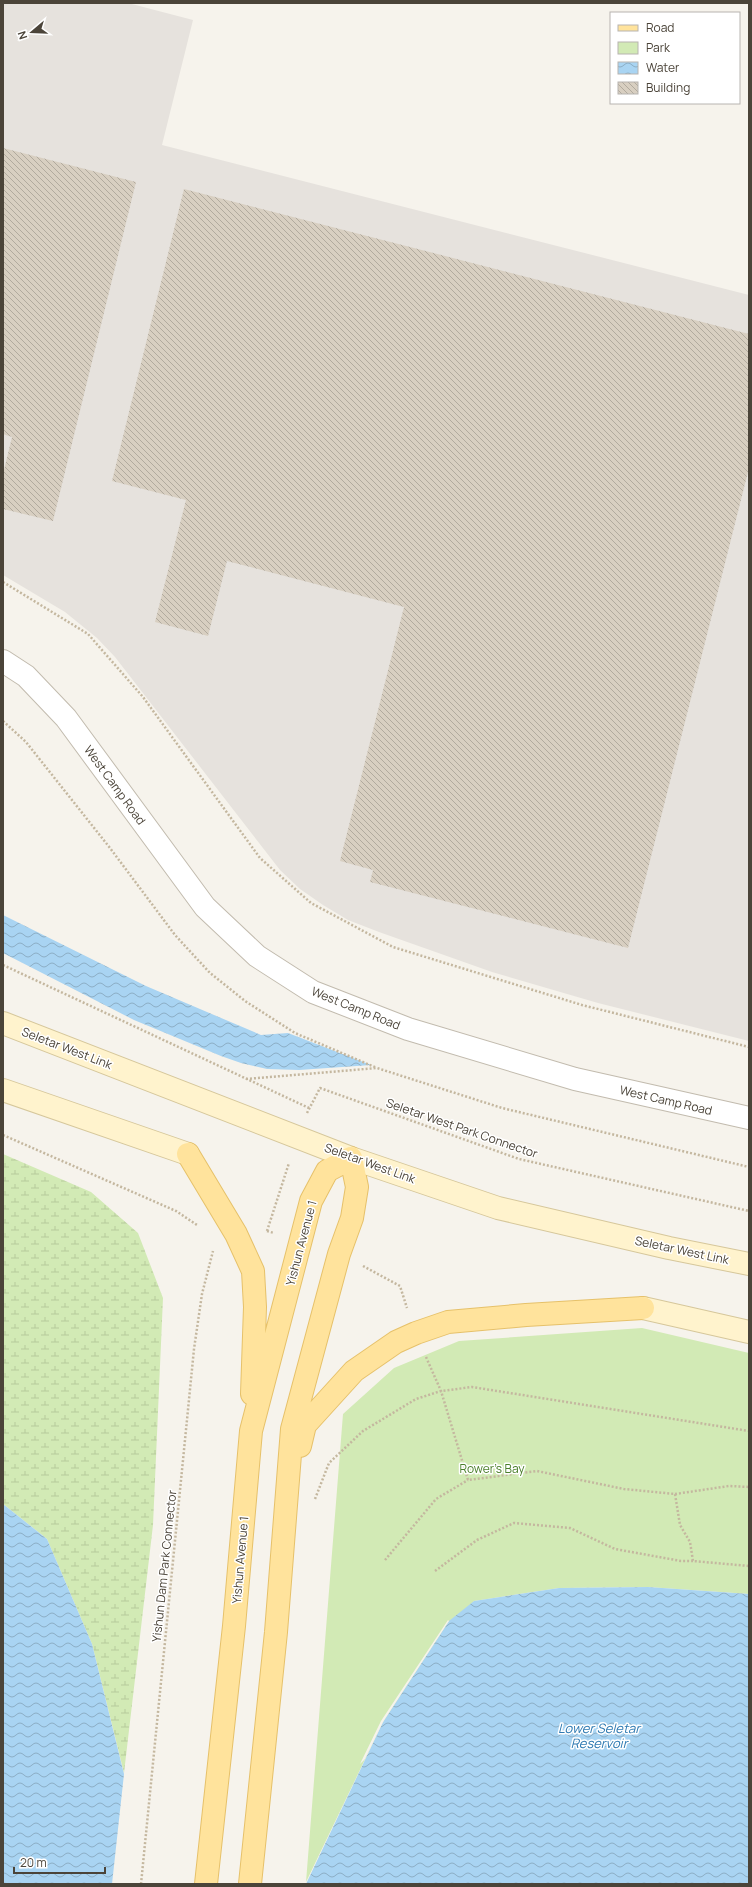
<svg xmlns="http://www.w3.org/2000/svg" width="752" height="1887" font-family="Manrope,sans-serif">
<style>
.industrial{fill:#e6e2dd}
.wetland{fill:url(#wetland-marsh)}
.park{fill:#d2eab5}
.water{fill:url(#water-waves)}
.pier{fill:#f6f3ec}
.building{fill:url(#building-back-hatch)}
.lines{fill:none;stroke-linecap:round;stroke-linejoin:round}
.minor-casing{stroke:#c2bbae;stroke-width:24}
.secondary-casing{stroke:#d6c79b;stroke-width:24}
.primary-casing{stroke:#e6c16a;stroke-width:24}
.path{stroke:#c4b79f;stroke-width:2.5;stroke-dasharray:2 2;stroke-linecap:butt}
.minor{stroke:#fff;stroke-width:22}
.secondary{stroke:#fff3cd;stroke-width:22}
.primary{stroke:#ffe39c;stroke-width:22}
.labels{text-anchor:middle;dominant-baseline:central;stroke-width:3;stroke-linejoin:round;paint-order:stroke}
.street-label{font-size:12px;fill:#4b4439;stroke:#fff}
.park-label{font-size:12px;fill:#4a7f2a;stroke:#fff}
.water-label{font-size:13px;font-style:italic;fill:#2e7ab2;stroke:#fff}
</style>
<defs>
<pattern id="wetland-marsh" width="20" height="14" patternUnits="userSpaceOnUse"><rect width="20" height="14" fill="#d2eab5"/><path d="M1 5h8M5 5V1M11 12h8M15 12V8" fill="none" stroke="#b6ca9c"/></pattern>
<pattern id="water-waves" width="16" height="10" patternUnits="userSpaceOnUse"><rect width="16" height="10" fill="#a9d4f2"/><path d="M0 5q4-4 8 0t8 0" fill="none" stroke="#8caec5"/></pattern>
<pattern id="building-back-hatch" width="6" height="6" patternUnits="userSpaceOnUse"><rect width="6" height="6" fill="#d8cfc1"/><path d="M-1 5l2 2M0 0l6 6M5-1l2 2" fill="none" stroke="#b1aa9e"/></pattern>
</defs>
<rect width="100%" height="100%" fill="#f6f3ec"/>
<path class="industrial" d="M 3,3 L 128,3 L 193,20 L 162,145 L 749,295 L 749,1041 L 598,1003 L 492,972 L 379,932 L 348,920 L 323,905 L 300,889 L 280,870 L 115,657 L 97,638 L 65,612 L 3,575 Z"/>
<path class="wetland" d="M 3,1154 L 91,1192 L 138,1233 L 163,1298 L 153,1525 L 124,1773 L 92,1644 L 47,1539 L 3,1504 Z"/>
<path class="park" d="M 642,1328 L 749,1353 L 749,1594 L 648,1587 L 559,1588 L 474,1601 L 383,1722 L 306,1882 L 343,1414 L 394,1368 L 459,1341 Z"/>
<path class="water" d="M 3,915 L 146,986 L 261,1035 L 288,1033 L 371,1065 L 299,1070 L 267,1069 L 241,1063 L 221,1056 L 134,1020 L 3,953 Z
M 3,1504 L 47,1539 L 92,1644 L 124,1774 L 112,1884 L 3,1884 Z
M 648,1587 L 749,1594 L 749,1884 L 306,1884 L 383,1722 L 449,1621 L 474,1601 L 559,1588 Z"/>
<path class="pier" d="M 448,1620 L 449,1621 L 383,1722 L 365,1759 L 360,1764 L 381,1721 Z"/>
<path class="building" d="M 3,148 L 136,182 L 53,521 L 3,509 L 3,474 L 12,437 L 3,434 Z
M 184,189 L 749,334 L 749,468 L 628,948 L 370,882 L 373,870 L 340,861 L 404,607 L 227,561 L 208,636 L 155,622 L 186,500 L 112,481 Z"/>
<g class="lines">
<defs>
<path id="minor" d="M 3,661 L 26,676 L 66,718 L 205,907 L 257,956 L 313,992 L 408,1029 L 575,1079 L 749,1118"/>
<path id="secondary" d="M 3,1023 L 351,1158 L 498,1208 L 669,1248 L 749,1264
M 3,1090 L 188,1154
M 643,1308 L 749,1332"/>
<path id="primary" d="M 188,1154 L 236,1234 L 253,1271 L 255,1307 L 252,1394
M 300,1446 L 305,1425 L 354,1371 L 396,1342 L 416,1333 L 448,1322 L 526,1315 L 643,1308
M 206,1884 L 234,1626 L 251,1431 L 311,1201 L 327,1171 L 351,1158 L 357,1187 L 352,1218 L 339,1254 L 292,1429 L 276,1632 L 250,1884"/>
</defs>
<use href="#minor" class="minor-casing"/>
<use href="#secondary" class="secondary-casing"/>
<use href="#primary" class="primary-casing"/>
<path class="path" d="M 3,582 L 88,634 L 143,697 L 260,858 L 311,903 L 393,947 L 582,1005 L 749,1047
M 3,721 L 26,742 L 110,848 L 175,935 L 210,973 L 245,1001 L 295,1033 L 377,1068
M 3,965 L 309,1108
M 246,1079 L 377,1068 L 502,1108 L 749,1167
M 307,1113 L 320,1088 L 519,1159 L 749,1211
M 3,1135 L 176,1211 L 197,1225
M 267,1231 L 274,1233
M 267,1231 L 289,1163
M 363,1266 L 400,1286 L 407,1308
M 426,1357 L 441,1391 L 468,1480 L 537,1471 L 624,1489 L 675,1494 L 680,1525 L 690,1542 L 693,1561 L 749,1566
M 675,1494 L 729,1486 L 749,1487
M 315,1499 L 329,1463 L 363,1431 L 416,1399 L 441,1391 L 472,1387 L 749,1431
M 385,1560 L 436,1499 L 468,1480
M 435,1571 L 477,1540 L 514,1523 L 570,1528 L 615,1549 L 681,1561 L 693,1561
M 141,1884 L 194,1349 L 202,1294 L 213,1251"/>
<use href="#minor" class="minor"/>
<use href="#secondary" class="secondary"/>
<use href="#primary" class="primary"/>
</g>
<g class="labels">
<g class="street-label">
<text transform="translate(115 785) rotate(54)">West Camp Road</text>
<text transform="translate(356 1008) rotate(22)">West Camp Road</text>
<text transform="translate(67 1048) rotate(21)">Seletar West Link</text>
<text transform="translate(666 1100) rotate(13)">West Camp Road</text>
<text transform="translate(462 1128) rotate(19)">Seletar West Park Connector</text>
<text transform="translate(370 1163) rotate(20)">Seletar West Link</text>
<text transform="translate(301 1243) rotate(-75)">Yishun Avenue 1</text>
<text transform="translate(682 1250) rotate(12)">Seletar West Link</text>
<text transform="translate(240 1560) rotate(-85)">Yishun Avenue 1</text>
<text transform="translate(164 1566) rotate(-84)">Yishun Dam Park Connector</text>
</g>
<g class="park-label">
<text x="492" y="1468">Rower's Bay</text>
</g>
<g class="water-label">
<text x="599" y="1728">Lower Seletar<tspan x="599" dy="15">Reservoir</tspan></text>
</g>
</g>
<rect width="752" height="1887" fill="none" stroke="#4b4439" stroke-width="8"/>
<rect x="610" y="12" width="130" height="92" fill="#ffffff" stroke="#b7b4b0"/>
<rect x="618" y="25" width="20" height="6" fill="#ffe39c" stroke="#b7b4b0"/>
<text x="646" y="32" font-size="12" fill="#4b4439">Road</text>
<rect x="618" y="42" width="20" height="12" fill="#d2eab5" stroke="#b7b4b0"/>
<text x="646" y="52" font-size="12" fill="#4b4439">Park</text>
<rect x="618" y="62" width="20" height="12" fill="url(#water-waves)" stroke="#b7b4b0"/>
<text x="646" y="72" font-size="12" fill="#4b4439">Water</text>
<rect x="618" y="82" width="20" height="12" fill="url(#building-back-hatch)" stroke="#b7b4b0"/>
<text x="646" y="92" font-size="12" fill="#4b4439">Building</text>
<g transform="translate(32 32) rotate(251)" stroke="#ffffff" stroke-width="3" paint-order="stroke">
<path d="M0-3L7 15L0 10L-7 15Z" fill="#4b4439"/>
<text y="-6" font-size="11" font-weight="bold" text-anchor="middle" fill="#4b4439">N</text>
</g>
<path d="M14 1867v6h91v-6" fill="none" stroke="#4b4439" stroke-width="2"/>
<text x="20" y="1867" font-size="12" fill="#4b4439" stroke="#ffffff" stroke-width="3" paint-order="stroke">20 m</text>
</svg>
